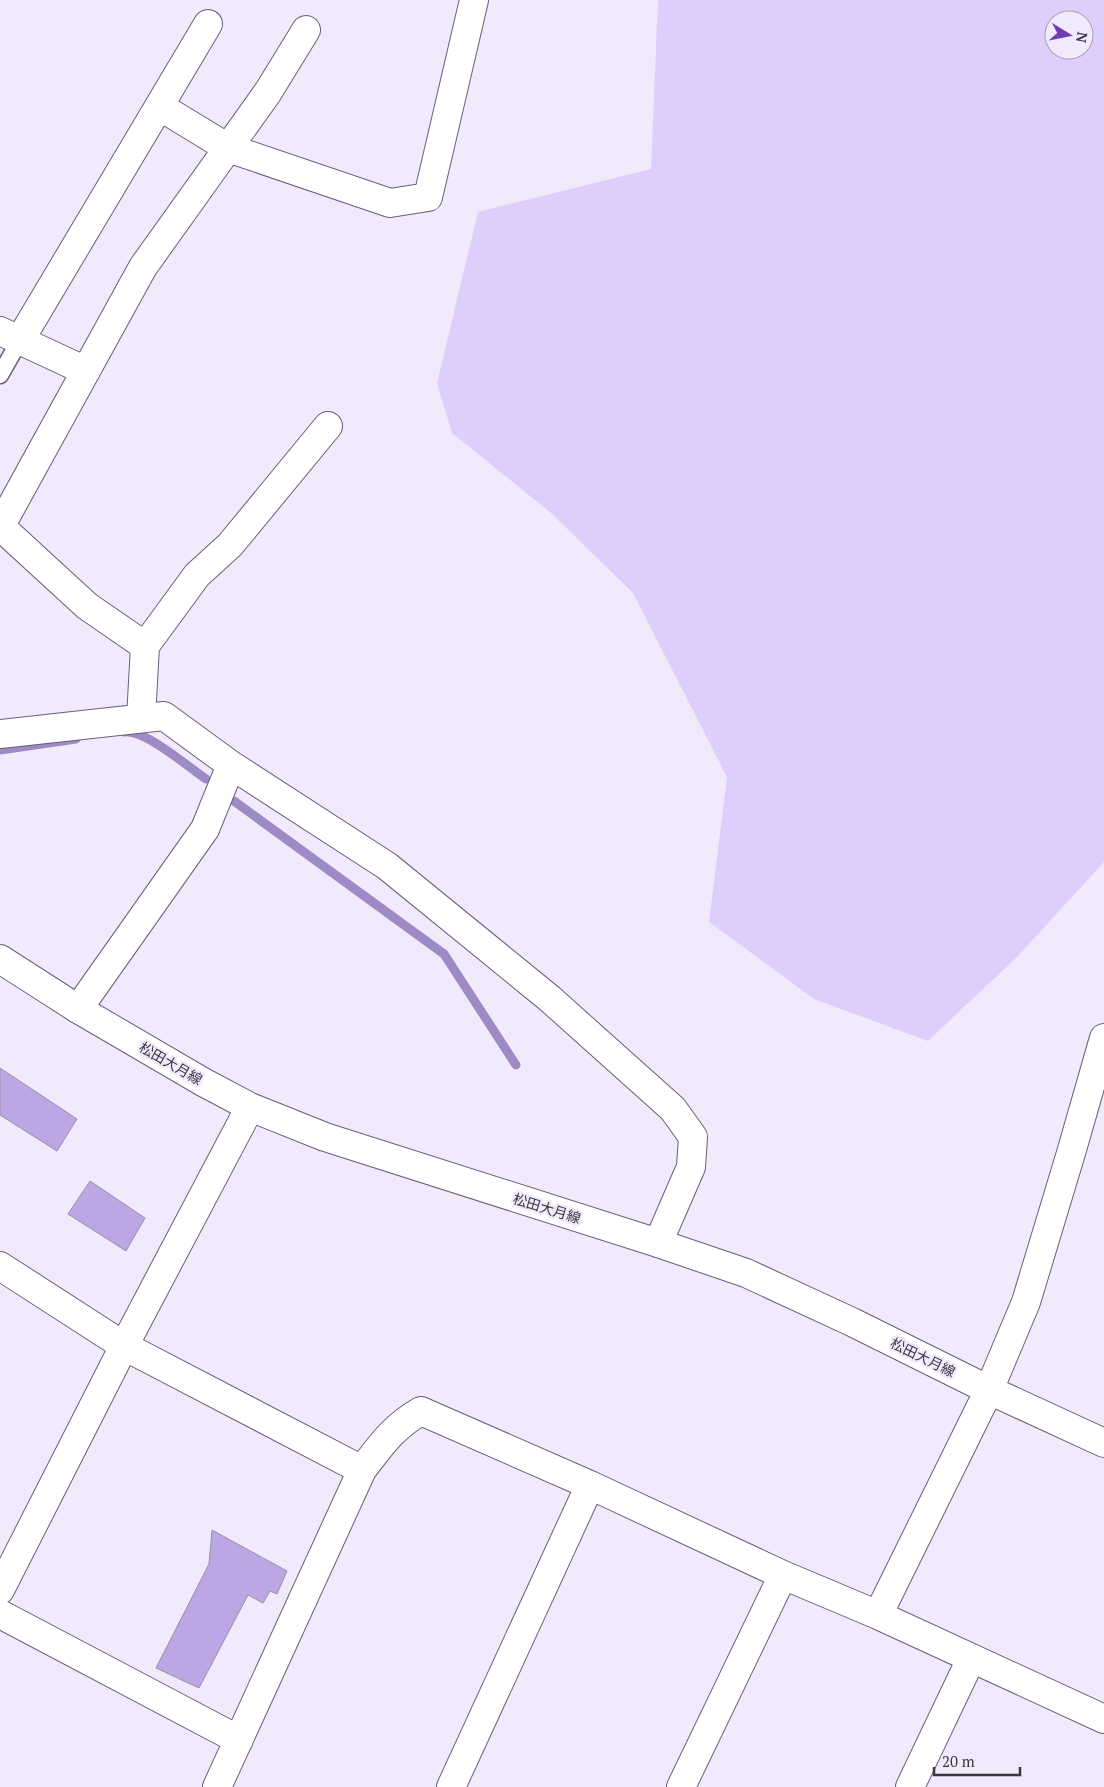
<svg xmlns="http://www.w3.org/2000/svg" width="1104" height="1787" font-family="'PT Serif','Noto Sans JP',serif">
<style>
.green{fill:#decefc;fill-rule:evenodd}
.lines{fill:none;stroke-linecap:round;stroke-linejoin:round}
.stream{stroke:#a08ac5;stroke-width:9}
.building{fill:#bca6e3;stroke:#9990ab}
.lane-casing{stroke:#685f79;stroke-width:19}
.street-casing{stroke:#685f79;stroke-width:30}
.secondary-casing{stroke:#685f79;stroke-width:30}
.lane{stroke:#fff;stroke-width:16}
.street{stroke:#fff;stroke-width:28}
.secondary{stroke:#fff;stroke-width:28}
.labels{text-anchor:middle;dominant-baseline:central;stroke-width:5;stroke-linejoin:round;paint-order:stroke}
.street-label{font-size:14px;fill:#393541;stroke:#f0eafc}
</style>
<rect width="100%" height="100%" fill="#f0eafc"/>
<path class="green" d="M 658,0 L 1104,0 L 1104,862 L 1018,956 L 928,1041 L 814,999 L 709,922 L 727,777 L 633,593 L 551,513 L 452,433 L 437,383 L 478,212 L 651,169 ZM 1054,20 L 1084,20 L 1084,50 L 1054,50 Z"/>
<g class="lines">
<path class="stream" d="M 124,732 C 145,729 188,767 206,779
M 0,750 L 76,739
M 234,801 L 444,954 L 516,1065"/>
</g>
<path class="building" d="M 0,1068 L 77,1119 L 57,1151 L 0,1115 Z
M 90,1181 L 145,1218 L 126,1251 L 68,1214 Z
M 212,1530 L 287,1571 L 277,1594 L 270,1591 L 263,1603 L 248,1595 L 199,1688 L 156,1668 L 209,1564 Z"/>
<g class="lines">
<defs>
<path id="lane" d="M 0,375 L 20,340"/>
<path id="street" d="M 159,106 L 228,148 L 390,203 L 428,197 L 474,0
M 0,331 L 86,371
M 20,340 L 208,24
M 0,526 L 87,606 L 145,646
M 0,527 L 143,267 L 268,92 L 306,30
M 141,718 L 145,646 L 197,575 L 230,545 L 328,426
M 0,734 L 164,716 L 231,765 L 387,866 L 549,998 L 673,1109 L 693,1137 L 691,1167 L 658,1243
M 78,1009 L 205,829 L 231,765
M 0,1266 L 124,1346 L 362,1470
M 0,1614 L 239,1740
M 878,1615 L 989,1390 L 1026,1302 L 1071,1153 L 1104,1038
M 217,1787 L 362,1470 C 381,1445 393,1427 421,1411 L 590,1485 L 783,1575 L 878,1615 L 1104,1719
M 451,1787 L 590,1485
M 681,1787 L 783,1575
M 910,1787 L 971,1659"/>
<path id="secondary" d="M 0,959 L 78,1009 L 203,1082 L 250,1107 L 325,1137 L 658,1243 L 746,1273 L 852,1322 L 989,1390 L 1104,1443
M 0,1590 L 124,1346 L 250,1107"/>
</defs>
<use href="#lane" class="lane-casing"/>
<use href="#street" class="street-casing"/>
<use href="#secondary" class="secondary-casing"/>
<use href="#lane" class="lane"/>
<use href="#street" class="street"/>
<use href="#secondary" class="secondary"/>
</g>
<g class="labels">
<g class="street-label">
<text transform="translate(171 1063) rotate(30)">松田大月線</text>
<text transform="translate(547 1208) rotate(17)">松田大月線</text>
<text transform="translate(923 1357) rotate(26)">松田大月線</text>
</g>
</g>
<g transform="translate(1069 35) rotate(100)"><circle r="24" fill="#f0eafc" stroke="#a7a2b1"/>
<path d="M0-4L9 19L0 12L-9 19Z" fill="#733cb3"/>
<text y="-8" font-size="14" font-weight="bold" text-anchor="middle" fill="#393541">N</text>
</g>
<path d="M934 1767v8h86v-8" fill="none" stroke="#393541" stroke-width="2.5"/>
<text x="942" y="1767" font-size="15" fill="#393541" stroke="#f0eafc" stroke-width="4" paint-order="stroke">20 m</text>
</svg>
